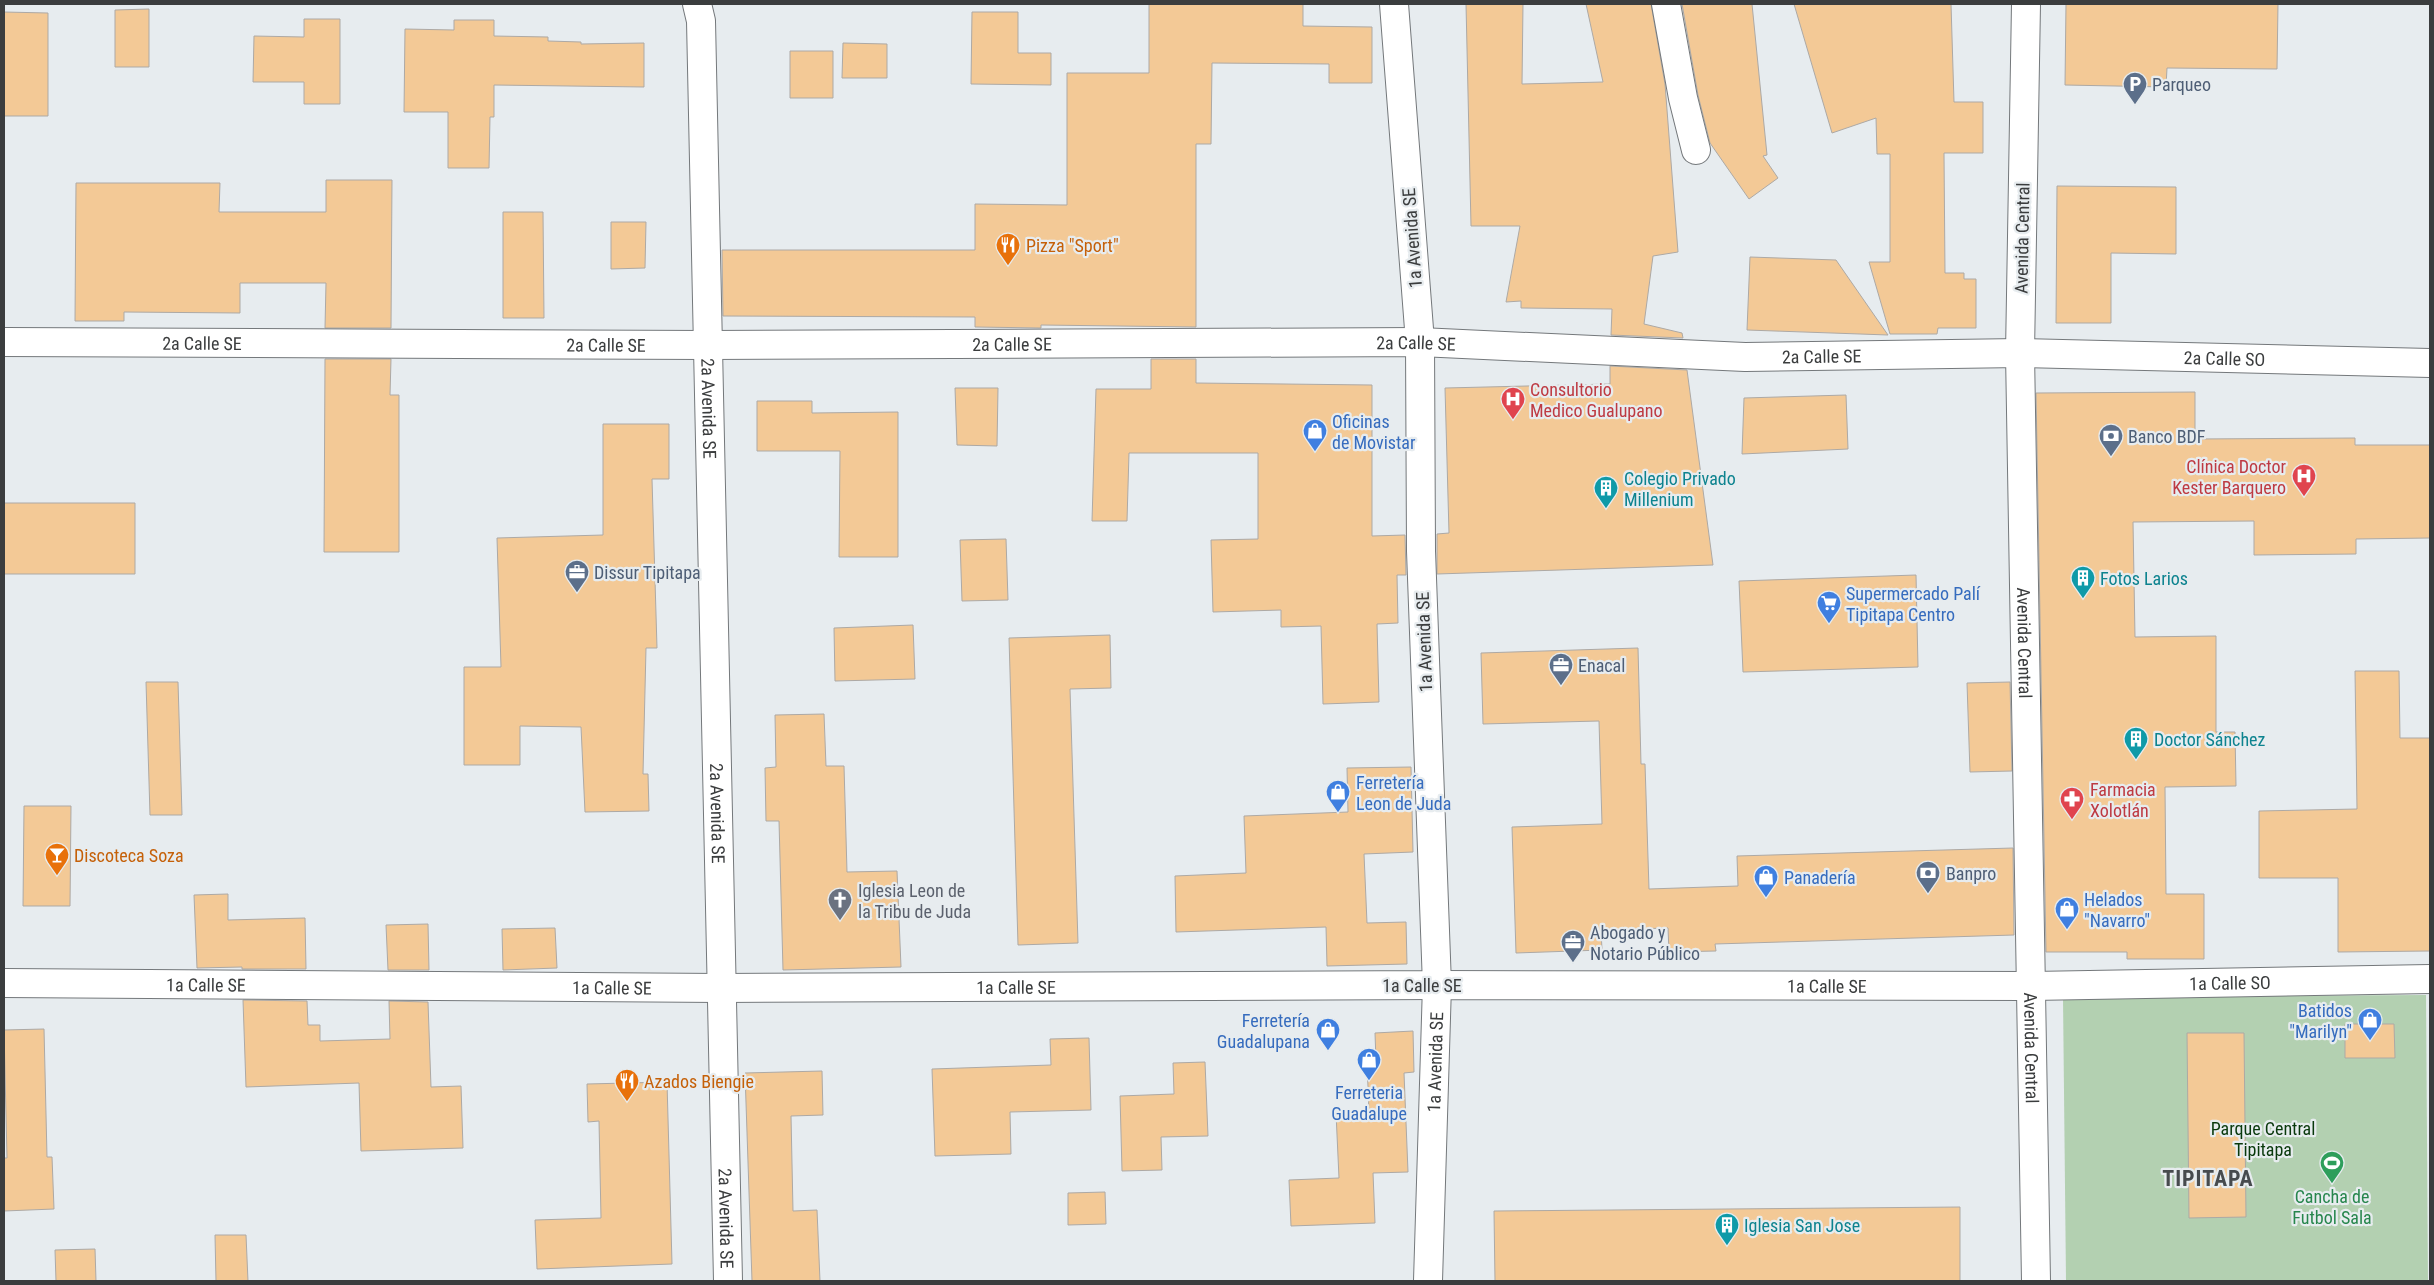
<svg xmlns="http://www.w3.org/2000/svg" width="2434" height="1285" font-family="'Roboto Condensed',sans-serif">
<style>
.green{fill:#b3d0b1}
.building{fill:#f3c996;stroke:#ada9a5}
.lines{fill:none;stroke-linecap:round;stroke-linejoin:round}
.minor-casing{stroke:#74787b;stroke-width:30}
.tertiary-casing{stroke:#74787b;stroke-width:30}
.secondary-casing{stroke:#74787b;stroke-width:30}
.minor{stroke:#fff;stroke-width:28}
.tertiary{stroke:#fff;stroke-width:28}
.secondary{stroke:#fff;stroke-width:28}
.labels{text-anchor:middle;dominant-baseline:central;stroke-width:4.5;stroke-linejoin:round;paint-order:stroke}
.service-label{font-size:18px;fill:#4e5e75;stroke:#e7ecef;text-anchor:start}
.street-label{font-size:18px;fill:#3b3d3e;stroke:#e7ecef}
.food-label{font-size:18px;fill:#c56008;stroke:#e7ecef;text-anchor:start}
.health-label{font-size:18px;fill:#be3a42;stroke:#e7ecef;text-anchor:start}
.shop-label{font-size:18px;fill:#366cbe;stroke:#e7ecef;text-anchor:start}
.culture-label{font-size:18px;fill:#0d838f;stroke:#e7ecef;text-anchor:start}
.worship-label{font-size:18px;fill:#5b616d;stroke:#e7ecef;text-anchor:start}
.park-label{font-size:18px;fill:#09390c;stroke:#e7ecef}
.leisure-label{font-size:18px;fill:#27864d;stroke:#e7ecef}
.district-label{font-size:22px;font-weight:bold;letter-spacing:1px;fill:#474b4e;stroke:#e7ecef}
</style>
<rect width="100%" height="100%" fill="#e7ecef"/>
<path class="green" d="M 2426,995 L 2428,1281 L 2066,1281 L 2063,997 Z"/>
<path class="building" d="M 1149,4 L 1303,4 L 1303,26 L 1372,27 L 1372,83 L 1329,83 L 1329,64 L 1212,63 L 1211,144 L 1196,144 L 1196,327 L 1041,325 L 1041,328 L 975,327 L 975,317 L 723,316 L 722,250 L 975,250 L 975,204 L 1067,205 L 1067,73 L 1149,73 Z
M 1466,4 L 1523,4 L 1522,84 L 1603,82 L 1586,4 L 1651,4 L 1665,84 L 1678,252 L 1653,256 L 1644,324 L 1682,333 L 1683,338 L 1611,335 L 1612,309 L 1521,308 L 1521,301 L 1506,302 L 1520,226 L 1471,226 Z
M 1682,4 L 1752,4 L 1767,155 L 1763,156 L 1778,178 L 1749,199 L 1710,143 L 1698,95 Z
M 1794,4 L 1951,4 L 1954,102 L 1983,102 L 1983,153 L 1944,153 L 1945,273 L 1964,273 L 1964,279 L 1976,279 L 1976,328 L 1938,328 L 1937,334 L 1890,334 L 1869,262 L 1890,262 L 1890,154 L 1877,154 L 1876,118 L 1832,133 Z
M 2066,4 L 2278,4 L 2277,69 L 2167,68 L 2166,87 L 2065,85 Z
M 149,9 L 149,67 L 115,67 L 115,10 Z
M 4,12 L 48,13 L 48,116 L 4,116 Z
M 972,12 L 1018,12 L 1018,53 L 1051,53 L 1051,85 L 971,84 Z
M 304,19 L 340,19 L 340,104 L 304,104 L 304,82 L 253,82 L 254,36 L 304,37 Z
M 454,20 L 494,20 L 494,36 L 548,37 L 548,41 L 581,42 L 581,44 L 644,43 L 644,87 L 494,85 L 494,117 L 490,117 L 489,168 L 448,168 L 448,112 L 404,112 L 405,29 L 454,30 Z
M 843,43 L 887,44 L 887,78 L 842,78 Z
M 790,51 L 833,51 L 833,98 L 790,98 Z
M 326,180 L 392,180 L 391,328 L 325,328 L 326,283 L 240,283 L 240,313 L 124,312 L 124,321 L 75,321 L 76,183 L 220,183 L 219,212 L 326,212 Z
M 2057,186 L 2176,187 L 2176,254 L 2111,253 L 2111,323 L 2056,323 Z
M 503,212 L 543,212 L 544,318 L 503,318 Z
M 611,222 L 646,222 L 645,268 L 611,269 Z
M 1750,257 L 1836,260 L 1888,335 L 1747,330 Z
M 325,359 L 391,359 L 390,395 L 399,395 L 399,552 L 324,552 Z
M 1151,359 L 1196,359 L 1196,383 L 1372,385 L 1372,536 L 1405,535 L 1406,575 L 1397,575 L 1398,623 L 1377,624 L 1379,702 L 1323,704 L 1321,626 L 1281,627 L 1281,610 L 1213,612 L 1211,540 L 1258,539 L 1258,453 L 1129,453 L 1127,521 L 1092,521 L 1096,389 L 1151,389 Z
M 1610,366 L 1687,370 L 1713,565 L 1437,574 L 1437,534 L 1449,533 L 1445,388 L 1610,384 Z
M 955,388 L 998,388 L 997,446 L 957,445 Z
M 2195,392 L 2195,439 L 2355,438 L 2355,445 L 2430,445 L 2430,538 L 2356,539 L 2356,554 L 2254,555 L 2254,521 L 2133,522 L 2135,637 L 2216,636 L 2216,732 L 2235,732 L 2236,786 L 2165,787 L 2166,894 L 2204,894 L 2204,959 L 2127,959 L 2127,952 L 2046,952 L 2036,393 Z
M 1846,395 L 1848,449 L 1742,454 L 1744,398 Z
M 757,401 L 812,401 L 812,413 L 898,412 L 898,557 L 839,557 L 840,451 L 757,451 Z
M 603,424 L 669,424 L 669,479 L 652,479 L 657,648 L 646,648 L 643,774 L 648,774 L 649,811 L 585,812 L 581,727 L 520,726 L 520,765 L 464,765 L 464,667 L 501,667 L 497,538 L 603,535 Z
M 4,503 L 135,503 L 135,574 L 4,574 Z
M 1006,539 L 1008,600 L 962,601 L 960,540 Z
M 1916,575 L 1918,667 L 1743,672 L 1739,581 Z
M 913,625 L 915,679 L 835,681 L 834,628 Z
M 1110,635 L 1111,688 L 1070,689 L 1078,943 L 1018,945 L 1009,638 Z
M 1638,648 L 1641,764 L 1645,764 L 1649,889 L 1738,886 L 1737,856 L 2013,848 L 2014,935 L 1715,944 L 1716,951 L 1669,952 L 1668,928 L 1601,930 L 1602,950 L 1516,953 L 1512,827 L 1602,824 L 1599,721 L 1483,724 L 1481,653 Z
M 2355,671 L 2399,671 L 2400,738 L 2430,738 L 2430,951 L 2338,952 L 2338,878 L 2259,878 L 2259,811 L 2357,809 Z
M 146,682 L 178,682 L 182,815 L 150,815 Z
M 2010,682 L 2012,771 L 1970,772 L 1967,683 Z
M 824,714 L 826,766 L 844,766 L 847,872 L 897,871 L 901,967 L 783,970 L 779,821 L 766,821 L 765,768 L 776,767 L 775,715 Z
M 1411,767 L 1413,852 L 1364,854 L 1367,923 L 1406,922 L 1407,964 L 1327,966 L 1326,927 L 1176,932 L 1175,876 L 1246,873 L 1244,816 L 1348,812 L 1347,768 Z
M 24,806 L 71,806 L 70,906 L 23,906 Z
M 228,894 L 228,920 L 305,918 L 306,969 L 242,969 L 242,967 L 197,968 L 194,895 Z
M 428,924 L 429,970 L 388,970 L 386,925 Z
M 555,928 L 557,968 L 503,970 L 502,929 Z
M 243,1000 L 307,1001 L 308,1025 L 320,1025 L 320,1041 L 390,1039 L 389,1001 L 428,1002 L 431,1087 L 461,1086 L 463,1148 L 361,1151 L 359,1083 L 246,1087 Z
M 2345,1024 L 2394,1024 L 2395,1058 L 2345,1058 Z
M 44,1029 L 47,1157 L 52,1157 L 54,1209 L 4,1211 L 4,1158 L 7,1158 L 4,1030 Z
M 1413,1031 L 1414,1072 L 1404,1073 L 1408,1172 L 1373,1173 L 1375,1223 L 1291,1226 L 1289,1180 L 1339,1178 L 1336,1113 L 1369,1112 L 1367,1062 L 1376,1061 L 1375,1033 Z
M 2187,1033 L 2244,1033 L 2246,1217 L 2189,1218 Z
M 1089,1038 L 1091,1110 L 1010,1112 L 1011,1154 L 935,1156 L 932,1069 L 1051,1065 L 1050,1039 Z
M 1205,1062 L 1208,1136 L 1161,1137 L 1162,1170 L 1122,1171 L 1120,1096 L 1174,1094 L 1173,1063 Z
M 822,1071 L 823,1115 L 791,1116 L 793,1211 L 817,1210 L 820,1281 L 752,1281 L 745,1073 Z
M 667,1082 L 672,1264 L 537,1269 L 535,1220 L 601,1218 L 599,1121 L 588,1122 L 587,1084 Z
M 1105,1192 L 1106,1224 L 1068,1225 L 1068,1193 Z
M 1960,1207 L 1960,1281 L 1495,1281 L 1494,1211 Z
M 215,1235 L 246,1235 L 248,1281 L 216,1281 Z
M 95,1249 L 96,1281 L 56,1281 L 55,1250 Z"/>
<g class="lines">
<defs>
<g id="minor">
<path id="s1" d="M 697,4 L 701,21 L 728,1281"/>
<path d="M 1666,4 L 1683,98 L 1696,150"/>
<path id="s2" d="M 4,342 L 707,345 L 1420,342 L 1745,357 L 2020,353 L 2430,363"/>
<path id="s3" d="M 4,983 L 721,988 L 1437,985 L 1421,551 L 1420,342 L 1394,4"/>
<path id="s4" d="M 2030,986 L 2430,979"/>
</g>
<g id="tertiary">
<path id="s5" d="M 1428,1281 L 1437,985 L 2030,986"/>
</g>
<g id="secondary">
<path id="s6" d="M 2026,4 L 2020,353 L 2036,1281"/>
</g>
</defs>
<use href="#minor" class="minor-casing"/>
<use href="#tertiary" class="tertiary-casing"/>
<use href="#secondary" class="secondary-casing"/>
<use href="#minor" class="minor"/>
<use href="#tertiary" class="tertiary"/>
<use href="#secondary" class="secondary"/>
</g>
<defs>
<symbol id="parking-pin" viewBox="-11 -11 22 30"><path d="M0 17L-7.5 6A9.5 9.5 0 1 1 7.5 6Z" fill="#5c6f8a" stroke="#e7ecef"/><path d="M-3.5-5.5H1a3.5 3.5 0 0 1 0 7H-1V5.5H-3.5ZM-1-3.4V-.6H.8a1.4 1.4 0 0 0 0-2.8Z" fill="#fff"/></symbol>
<symbol id="restaurant-pin" viewBox="-11 -11 22 30"><path d="M0 17L-7.5 6A9.5 9.5 0 1 1 7.5 6Z" fill="#e8710a" stroke="#e7ecef"/><path d="M-5-6h1v4h1v-4h1v4h1v-4h1v5L-1.5 .5V6h-2V.5L-5-1ZM5-6V6H3V1.5H1.5Q1.5-4 5-6Z" fill="#fff"/></symbol>
<symbol id="hospital-pin" viewBox="-11 -11 22 30"><path d="M0 17L-7.5 6A9.5 9.5 0 1 1 7.5 6Z" fill="#e0444e" stroke="#e7ecef"/><path d="M-5-5h3v3.5h4V-5h3V5h-3V1.5h-4V5h-3Z" fill="#fff"/></symbol>
<symbol id="shop-pin" viewBox="-11 -11 22 30"><path d="M0 17L-7.5 6A9.5 9.5 0 1 1 7.5 6Z" fill="#3f7fe0" stroke="#e7ecef"/><path d="M-5-2.5h2.3a2.7 3.5 0 0 1 5.4 0H5L5.5 6h-11ZM-1.5-2.5h3a1.5 2.3 0 0 0-3 0Z" fill="#fff"/></symbol>
<symbol id="bank-pin" viewBox="-11 -11 22 30"><path d="M0 17L-7.5 6A9.5 9.5 0 1 1 7.5 6Z" fill="#5c6f8a" stroke="#e7ecef"/><path d="M-6-4H6V4H-6ZM0-2.3a2.3 2.3 0 1 0 0 4.6a2.3 2.3 0 1 0 0-4.6Z" fill="#fff"/></symbol>
<symbol id="building-pin" viewBox="-11 -11 22 30"><path d="M0 17L-7.5 6A9.5 9.5 0 1 1 7.5 6Z" fill="#0f9aa8" stroke="#e7ecef"/><path d="M-4-6H4V6H1V3H-1V6H-4ZM-2.5-4.3h1.7v1.8h-1.7ZM.8-4.3h1.7v1.8H.8ZM-2.5-1h1.7V.8h-1.7ZM.8-1h1.7V.8H.8Z" fill="#fff"/></symbol>
<symbol id="office-pin" viewBox="-11 -11 22 30"><path d="M0 17L-7.5 6A9.5 9.5 0 1 1 7.5 6Z" fill="#5c6f8a" stroke="#e7ecef"/><path d="M-6-3h4V-5.5h4V-3h4V5H-6ZM-1-4.5V-3h2v-1.5ZM-6 0V1H6V0Z" fill="#fff"/></symbol>
<symbol id="supermarket-pin" viewBox="-11 -11 22 30"><path d="M0 17L-7.5 6A9.5 9.5 0 1 1 7.5 6Z" fill="#3f7fe0" stroke="#e7ecef"/><path d="M-6-5.5h2.5l.6 2H6L4.5 2H-2.5L-4.4-4H-6ZM-1.5 3.2a1.3 1.3 0 1 0 .1 0ZM3 3.2a1.3 1.3 0 1 0 .1 0Z" fill="#fff"/></symbol>
<symbol id="pharmacy-pin" viewBox="-11 -11 22 30"><path d="M0 17L-7.5 6A9.5 9.5 0 1 1 7.5 6Z" fill="#e0444e" stroke="#e7ecef"/><path d="M-2-6h4v4h4v4h-4v4h-4v-4h-4v-4h4Z" fill="#fff"/></symbol>
<symbol id="bar-pin" viewBox="-11 -11 22 30"><path d="M0 17L-7.5 6A9.5 9.5 0 1 1 7.5 6Z" fill="#e8710a" stroke="#e7ecef"/><path d="M-6-5H6L.8 .8V4.5H3.5V6h-7V4.5H-.8V.8Z" fill="#fff"/></symbol>
<symbol id="church-pin" viewBox="-11 -11 22 30"><path d="M0 17L-7.5 6A9.5 9.5 0 1 1 7.5 6Z" fill="#6b7280" stroke="#e7ecef"/><path d="M-1.2-6h2.4v3.5h3.3v2.4h-3.3V6h-2.4V-.1h-3.3v-2.4h3.3Z" fill="#fff"/></symbol>
<symbol id="stadium-pin" viewBox="-11 -11 22 30"><path d="M0 17L-7.5 6A9.5 9.5 0 1 1 7.5 6Z" fill="#2e9e5b" stroke="#e7ecef"/><path d="M0-5a6.5 5 0 1 0 0 10a6.5 5 0 1 0 0-10ZM-3.5-1.8h7v3.6h-7Z" fill="#fff"/></symbol>
</defs>
<g fill-rule="evenodd">
<use href="#parking-pin" x="2121" y="70" width="28" height="38"/>
<use href="#restaurant-pin" x="994" y="231" width="28" height="38"/>
<use href="#hospital-pin" x="1499" y="385" width="28" height="38"/>
<use href="#shop-pin" x="1301" y="417" width="28" height="38"/>
<use href="#bank-pin" x="2097" y="422" width="28" height="38"/>
<use href="#hospital-pin" x="2290" y="462" width="28" height="38"/>
<use href="#building-pin" x="1592" y="474" width="28" height="38"/>
<use href="#office-pin" x="563" y="558" width="28" height="38"/>
<use href="#building-pin" x="2069" y="564" width="28" height="38"/>
<use href="#supermarket-pin" x="1815" y="589" width="28" height="38"/>
<use href="#office-pin" x="1547" y="651" width="28" height="38"/>
<use href="#building-pin" x="2122" y="725" width="28" height="38"/>
<use href="#shop-pin" x="1324" y="778" width="28" height="38"/>
<use href="#pharmacy-pin" x="2058" y="785" width="28" height="38"/>
<use href="#bar-pin" x="43" y="841" width="28" height="38"/>
<use href="#bank-pin" x="1914" y="859" width="28" height="38"/>
<use href="#shop-pin" x="1752" y="863" width="28" height="38"/>
<use href="#church-pin" x="826" y="886" width="28" height="38"/>
<use href="#shop-pin" x="2053" y="895" width="28" height="38"/>
<use href="#office-pin" x="1559" y="928" width="28" height="38"/>
<use href="#shop-pin" x="2356" y="1006" width="28" height="38"/>
<use href="#shop-pin" x="1314" y="1016" width="28" height="38"/>
<use href="#shop-pin" x="1355" y="1046" width="28" height="38"/>
<use href="#restaurant-pin" x="613" y="1067" width="28" height="38"/>
<use href="#stadium-pin" x="2318" y="1149" width="28" height="38"/>
<use href="#building-pin" x="1713" y="1211" width="28" height="38"/>
</g>
<g class="labels">
<g class="service-label">
<text x="2152" y="84">Parqueo</text>
<text x="2128" y="436">Banco BDF</text>
<text x="594" y="572">Dissur Tipitapa</text>
<text x="1578" y="665">Enacal</text>
<text x="1946" y="873">Banpro</text>
<text x="1590" y="932">Abogado y<tspan x="1590" dy="21">Notario Público</tspan></text>
</g>
<g class="street-label">
<text transform="translate(1412 238) rotate(-94)">1a Avenida SE</text>
<text transform="translate(2022 238) rotate(-89)">Avenida Central</text>
<text stroke="none"><textPath href="#s2" startOffset="198">2a Calle SE</textPath></text>
<text stroke="none"><textPath href="#s2" startOffset="1008">2a Calle SE</textPath></text>
<text stroke="none"><textPath href="#s2" startOffset="1412">2a Calle SE</textPath></text>
<text stroke="none"><textPath href="#s2" startOffset="602">2a Calle SE</textPath></text>
<text stroke="none"><textPath href="#s2" startOffset="1818">2a Calle SE</textPath></text>
<text stroke="none"><textPath href="#s2" startOffset="2221">2a Calle SO</textPath></text>
<text stroke="none"><textPath href="#s1" startOffset="405">2a Avenida SE</textPath></text>
<text transform="translate(1424 642) rotate(-92)">1a Avenida SE</text>
<text stroke="none"><textPath href="#s6" startOffset="639">Avenida Central</textPath></text>
<text stroke="none"><textPath href="#s1" startOffset="810">2a Avenida SE</textPath></text>
<text stroke="none"><textPath href="#s4" startOffset="200">1a Calle SO</textPath></text>
<text stroke="none"><textPath href="#s3" startOffset="202">1a Calle SE</textPath></text>
<text x="1422" y="985">1a Calle SE</text>
<text stroke="none"><textPath href="#s5" startOffset="686">1a Calle SE</textPath></text>
<text stroke="none"><textPath href="#s3" startOffset="608">1a Calle SE</textPath></text>
<text stroke="none"><textPath href="#s3" startOffset="1012">1a Calle SE</textPath></text>
<text stroke="none"><textPath href="#s6" startOffset="1044">Avenida Central</textPath></text>
<text stroke="none"><textPath href="#s5" startOffset="219">1a Avenida SE</textPath></text>
<text stroke="none"><textPath href="#s1" startOffset="1215">2a Avenida SE</textPath></text>
</g>
<g class="food-label">
<text x="1026" y="245">Pizza "Sport"</text>
<text x="74" y="855">Discoteca Soza</text>
<text x="644" y="1081">Azados Biengie</text>
</g>
<g class="health-label">
<text x="1530" y="389">Consultorio<tspan x="1530" dy="21">Medico Gualupano</tspan></text>
<text x="2286" y="466" text-anchor="end">Clínica Doctor<tspan x="2286" dy="21">Kester Barquero</tspan></text>
<text x="2090" y="789">Farmacia<tspan x="2090" dy="21">Xolotlán</tspan></text>
</g>
<g class="shop-label">
<text x="1332" y="421">Oficinas<tspan x="1332" dy="21">de Movistar</tspan></text>
<text x="1846" y="593">Supermercado Palí<tspan x="1846" dy="21">Tipitapa Centro</tspan></text>
<text x="1356" y="782">Ferretería<tspan x="1356" dy="21">Leon de Juda</tspan></text>
<text x="1784" y="877">Panadería</text>
<text x="2084" y="899">Helados<tspan x="2084" dy="21">"Navarro"</tspan></text>
<text x="2352" y="1010" text-anchor="end">Batidos<tspan x="2352" dy="21">"Marilyn"</tspan></text>
<text x="1310" y="1020" text-anchor="end">Ferretería<tspan x="1310" dy="21">Guadalupana</tspan></text>
<text x="1369" y="1092" text-anchor="middle">Ferreteria<tspan x="1369" dy="21">Guadalupe</tspan></text>
</g>
<g class="culture-label">
<text x="1624" y="478">Colegio Privado<tspan x="1624" dy="21">Millenium</tspan></text>
<text x="2100" y="578">Fotos Larios</text>
<text x="2154" y="739">Doctor Sánchez</text>
<text x="1744" y="1225">Iglesia San Jose</text>
</g>
<g class="worship-label">
<text x="858" y="890">Iglesia Leon de<tspan x="858" dy="21">la Tribu de Juda</tspan></text>
</g>
<g class="park-label">
<text x="2263" y="1128">Parque Central<tspan x="2263" dy="21">Tipitapa</tspan></text>
</g>
<g class="leisure-label">
<text x="2332" y="1196">Cancha de<tspan x="2332" dy="21">Futbol Sala</tspan></text>
</g>
<g class="district-label">
<text x="2208" y="1178">TIPITAPA</text>
</g>
</g>
<rect width="2434" height="1285" fill="none" stroke="#3b3d3e" stroke-width="10"/>
</svg>
